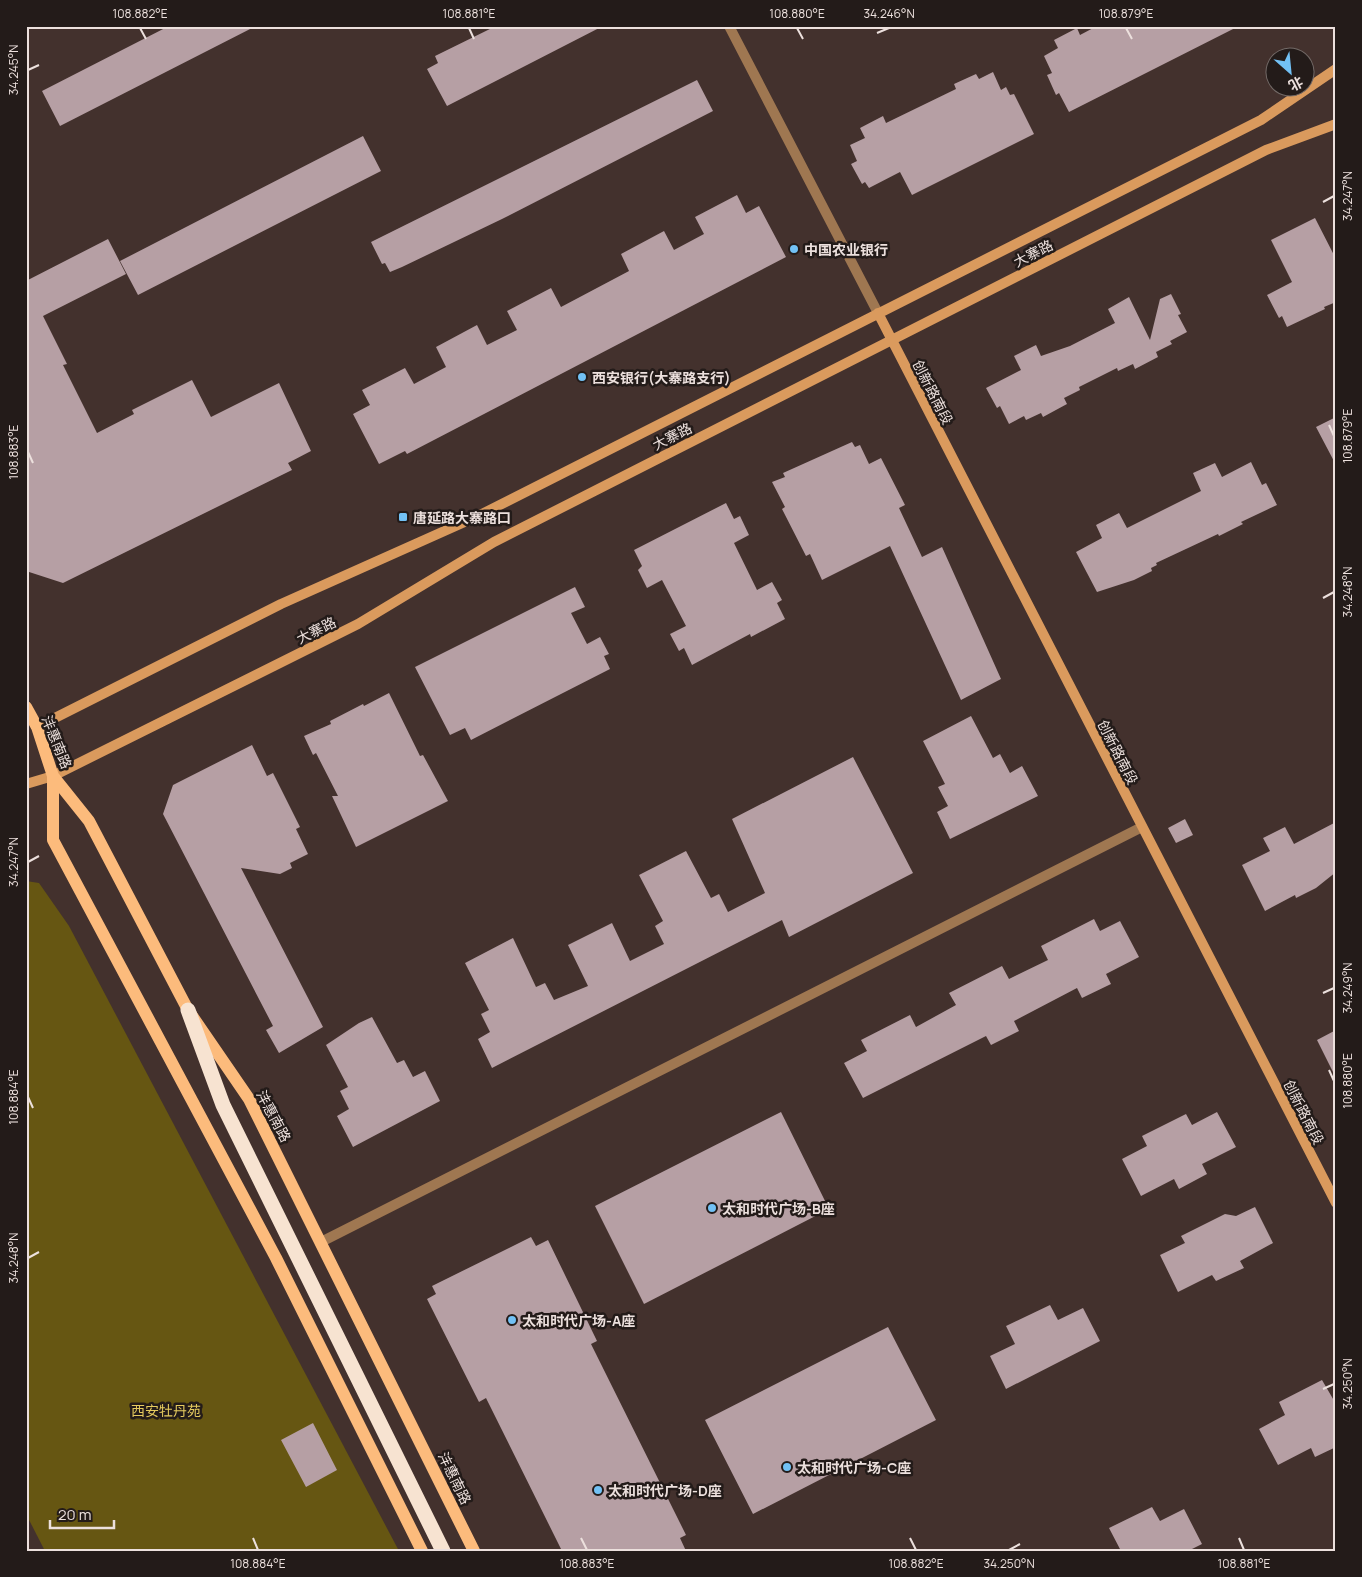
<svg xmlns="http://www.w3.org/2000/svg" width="1362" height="1577" font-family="Manrope,'Noto Sans SC',sans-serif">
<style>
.green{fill:#665612}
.building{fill:#b69fa4}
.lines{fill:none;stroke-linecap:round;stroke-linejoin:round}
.street{stroke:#9f7751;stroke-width:10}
.secondary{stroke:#da9a5d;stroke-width:10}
.primary{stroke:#fcbb7c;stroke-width:12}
.highway{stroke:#f7e3d1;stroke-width:15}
.ticks{fill:none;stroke:#ece0dd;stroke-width:2}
.poi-dot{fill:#72c1f5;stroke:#231b19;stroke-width:2}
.labels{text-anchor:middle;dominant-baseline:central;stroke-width:5;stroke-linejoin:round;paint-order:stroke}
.poi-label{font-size:14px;font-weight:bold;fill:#ece0dd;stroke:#231b19;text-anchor:start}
.street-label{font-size:14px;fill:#ece0dd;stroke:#231b19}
.park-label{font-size:14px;fill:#e5ca5e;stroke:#231b19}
.neatline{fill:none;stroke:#ece0dd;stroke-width:2}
.ticks-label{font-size:12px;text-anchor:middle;fill:#ece0dd}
</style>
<rect width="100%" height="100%" fill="#43312d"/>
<path class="green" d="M 26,881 L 39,883 L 69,926 L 399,1551 L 45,1551 L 26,1514 Z"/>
<path class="building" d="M 169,26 L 256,26 L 60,126 L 42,91 Z
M 496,26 L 603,26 L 447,106 L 427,69 L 438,63 L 435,56 Z
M 1097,26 L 1239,26 L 1069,112 L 1059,93 L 1056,95 L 1047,75 L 1052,73 L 1044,56 L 1058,48 L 1054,40 L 1077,28 L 1080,35 Z
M 993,72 L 1001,90 L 1006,87 L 1010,95 L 1014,94 L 1034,134 L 912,195 L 900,172 L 869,188 L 865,182 L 862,184 L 851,164 L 857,161 L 850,145 L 865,138 L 860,128 L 883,116 L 886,123 L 956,89 L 954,84 L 976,74 L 979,79 Z
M 697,80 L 713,111 L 502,219 L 402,267 L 390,272 L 385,263 L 382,264 L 371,242 Z
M 363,136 L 381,171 L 138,295 L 120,261 Z
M 737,195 L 746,213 L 759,206 L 786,257 L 407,454 L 405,451 L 379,464 L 353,414 L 370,405 L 362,390 L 405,368 L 414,384 L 446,367 L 436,347 L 477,325 L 487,345 L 517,330 L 507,311 L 551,288 L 561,307 L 629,271 L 621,254 L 664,231 L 674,250 L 704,234 L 695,217 Z
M 1315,218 L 1336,259 L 1336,302 L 1324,307 L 1325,309 L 1287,327 L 1282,316 L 1279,318 L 1267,295 L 1292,282 L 1271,240 Z
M 108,239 L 126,274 L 43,316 L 67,364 L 63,365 L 97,433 L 134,414 L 132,410 L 192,380 L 211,417 L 279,383 L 311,451 L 288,463 L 292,470 L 63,583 L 26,571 L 26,281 Z
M 1171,294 L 1181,314 L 1178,315 L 1187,332 L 1170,341 L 1172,344 L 1156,352 L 1158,357 L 1135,369 L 1133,364 L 1118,371 L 1117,368 L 1079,387 L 1080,390 L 1064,398 L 1067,404 L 1043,417 L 1041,413 L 1026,420 L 1024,416 L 1009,424 L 1000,406 L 997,408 L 986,388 L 1021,370 L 1014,356 L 1036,345 L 1041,356 L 1070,346 L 1115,323 L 1108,309 L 1129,297 L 1150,340 L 1160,299 Z
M 1336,417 L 1336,465 L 1316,427 Z
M 852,442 L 855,447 L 860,445 L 869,464 L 881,458 L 905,505 L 899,508 L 922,557 L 942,547 L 1001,679 L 961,700 L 890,546 L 822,580 L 810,554 L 806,556 L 782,509 L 785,507 L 772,482 L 785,477 L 783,473 Z
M 1251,462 L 1262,485 L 1266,483 L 1277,505 L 1241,522 L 1243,524 L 1219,536 L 1218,534 L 1156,563 L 1157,565 L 1151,568 L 1152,571 L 1134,580 L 1097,592 L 1076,552 L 1102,538 L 1096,525 L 1119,513 L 1127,528 L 1201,491 L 1193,473 L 1215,463 L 1222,477 Z
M 726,503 L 734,519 L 740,516 L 749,535 L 734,543 L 757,590 L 772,582 L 782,600 L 777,603 L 785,619 L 751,637 L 750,634 L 692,665 L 684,648 L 679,651 L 670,634 L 686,626 L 662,580 L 647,588 L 638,570 L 642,566 L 634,550 Z
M 575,587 L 585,607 L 571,613 L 587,644 L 600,637 L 609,654 L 604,656 L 610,669 L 471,740 L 465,728 L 450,735 L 415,667 Z
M 389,693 L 420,756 L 423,755 L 448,801 L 356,847 L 332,796 L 338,796 L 316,753 L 313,755 L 304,736 L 331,724 L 330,721 L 363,704 L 364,706 Z
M 971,716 L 993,758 L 1000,754 L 1010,773 L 1022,766 L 1038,796 L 950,839 L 937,812 L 948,806 L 938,787 L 945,784 L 923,741 Z
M 252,745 L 267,776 L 273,773 L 300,827 L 296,829 L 308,854 L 290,863 L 292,868 L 280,874 L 241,868 L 323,1027 L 279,1053 L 266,1030 L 273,1026 L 163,814 L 173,785 Z
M 853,757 L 913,873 L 789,937 L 782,920 L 492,1068 L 478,1039 L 490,1032 L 481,1014 L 489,1010 L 465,963 L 513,938 L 536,987 L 545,983 L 554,1000 L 588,986 L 568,945 L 612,923 L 630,961 L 664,944 L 655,926 L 663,921 L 639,875 L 686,851 L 711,898 L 719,894 L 728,912 L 765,893 L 732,819 Z
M 1185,819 L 1193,835 L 1176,843 L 1168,828 Z
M 1336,822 L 1336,872 L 1316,888 L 1296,898 L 1295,895 L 1265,911 L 1242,865 L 1270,851 L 1263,838 L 1285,827 L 1294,844 Z
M 1094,919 L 1100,931 L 1120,921 L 1139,957 L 1106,974 L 1111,984 L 1082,998 L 1077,988 L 1014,1021 L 1019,1031 L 991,1045 L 986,1036 L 863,1098 L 844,1063 L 867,1051 L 861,1040 L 910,1015 L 916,1027 L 956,1005 L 949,993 L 1002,966 L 1009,979 L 1048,960 L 1041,946 Z
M 372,1017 L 397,1063 L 404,1060 L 413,1077 L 425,1071 L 440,1101 L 353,1147 L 337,1116 L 349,1109 L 340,1091 L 348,1087 L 326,1045 L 359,1023 Z
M 1336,1030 L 1336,1078 L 1317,1040 Z
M 781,1112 L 829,1209 L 644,1304 L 595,1206 Z
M 1217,1112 L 1236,1147 L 1202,1164 L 1207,1174 L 1179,1189 L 1174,1179 L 1141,1196 L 1122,1159 L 1147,1146 L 1142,1136 L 1186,1114 L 1192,1125 Z
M 1255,1207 L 1273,1243 L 1240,1261 L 1244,1268 L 1216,1281 L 1212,1275 L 1178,1292 L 1160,1255 L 1185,1243 L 1181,1236 L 1225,1214 L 1236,1216 Z
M 531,1237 L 536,1246 L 548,1240 L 597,1341 L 591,1344 L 686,1535 L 680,1538 L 686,1551 L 562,1551 L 486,1398 L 479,1402 L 427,1299 L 436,1294 L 432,1286 Z
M 1050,1305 L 1058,1320 L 1083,1308 L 1100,1341 L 1006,1389 L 990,1356 L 1015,1344 L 1006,1326 Z
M 888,1327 L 936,1420 L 753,1514 L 705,1420 Z
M 1322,1380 L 1336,1404 L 1336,1447 L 1315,1457 L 1311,1448 L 1278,1465 L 1259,1429 L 1285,1415 L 1279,1402 Z
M 313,1423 L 337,1470 L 306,1487 L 281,1440 Z
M 1152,1507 L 1160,1521 L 1184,1509 L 1202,1544 L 1188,1551 L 1121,1551 L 1109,1528 Z"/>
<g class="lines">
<path class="street" d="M 729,26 L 878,313
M 321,1242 L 1142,827"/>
<path class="secondary" d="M 878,313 L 1336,1203
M 37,727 L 281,604 L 478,516 L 1261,120 L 1336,69
M 26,784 L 53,776 L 358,624 L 494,542 L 1266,150 L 1336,124"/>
<path class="primary" d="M 26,707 L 37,727 L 53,776 L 89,821 L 188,1010 L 249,1099 L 474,1551
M 53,776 L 53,840 L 276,1258 L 422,1551"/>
<path class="highway" d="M 188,1010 L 223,1105 L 443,1551"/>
</g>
<path class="ticks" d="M 140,28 L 146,39M 469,28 L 474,39M 797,28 L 803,39M 1126,28 L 1132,39M 877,33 L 889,28M 28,70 L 39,65M 1323,202 L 1334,196M 1329,425 L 1334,436M 28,452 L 33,463M 1323,598 L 1334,592M 28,862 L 39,856M 1323,993 L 1334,988M 1329,1070 L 1334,1081M 28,1097 L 33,1108M 28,1258 L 39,1252M 1323,1389 L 1334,1384M 253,1538 L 258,1550M 581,1538 L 587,1550M 910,1538 L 916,1550M 1239,1538 L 1244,1550M 1009,1550 L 1020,1544"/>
<g class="poi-dot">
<circle cx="794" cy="249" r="5"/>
<circle cx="582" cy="377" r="5"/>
<rect x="398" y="512" width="10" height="10" rx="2.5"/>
<circle cx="712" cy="1208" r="5"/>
<circle cx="512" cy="1320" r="5"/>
<circle cx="787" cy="1467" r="5"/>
<circle cx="598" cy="1490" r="5"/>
</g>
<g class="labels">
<g class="poi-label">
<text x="804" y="249">中国农业银行</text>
<text x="592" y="377">西安银行(大寨路支行)</text>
<text x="413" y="517">唐延路大寨路口</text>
<text x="722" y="1208">太和时代广场-B座</text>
<text x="522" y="1320">太和时代广场-A座</text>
<text x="797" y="1467">太和时代广场-C座</text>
<text x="608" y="1490">太和时代广场-D座</text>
</g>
<g class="street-label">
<text transform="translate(1033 253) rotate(-27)">大寨路</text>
<text transform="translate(933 392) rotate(63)">创新路南段</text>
<text transform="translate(672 436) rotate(-27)">大寨路</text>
<text transform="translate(316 630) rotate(-26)">大寨路</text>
<text transform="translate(57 742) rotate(68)">沣惠南路</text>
<text transform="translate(1118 752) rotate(63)">创新路南段</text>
<text transform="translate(1304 1112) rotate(63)">创新路南段</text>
<text transform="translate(274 1116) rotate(62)">沣惠南路</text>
<text transform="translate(455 1478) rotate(64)">沣惠南路</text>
</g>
<g class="park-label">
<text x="166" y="1410">西安牡丹苑</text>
</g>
</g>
<rect width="1362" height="1577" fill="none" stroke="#231b19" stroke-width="55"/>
<g transform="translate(1290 72) rotate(153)"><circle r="24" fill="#231b19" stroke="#736a67"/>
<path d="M0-4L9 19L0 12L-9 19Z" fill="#72c1f5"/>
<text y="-8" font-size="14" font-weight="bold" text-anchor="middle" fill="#ece0dd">北</text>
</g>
<path d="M50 1520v8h64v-8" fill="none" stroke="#ece0dd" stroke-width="2.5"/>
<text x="58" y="1520" font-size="15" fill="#ece0dd" stroke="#231b19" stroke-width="4" paint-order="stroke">20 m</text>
<rect x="28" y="28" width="1306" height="1522" class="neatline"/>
<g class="ticks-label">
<text x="140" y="18">108.882°E</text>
<text x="469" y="18">108.881°E</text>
<text x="797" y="18">108.880°E</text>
<text x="889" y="18">34.246°N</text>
<text x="1126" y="18">108.879°E</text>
<text transform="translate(14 70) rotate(-90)" y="4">34.245°N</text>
<text transform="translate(1348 196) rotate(-90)" y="4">34.247°N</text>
<text transform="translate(1348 436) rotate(-90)" y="4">108.879°E</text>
<text transform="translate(14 452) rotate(-90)" y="4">108.883°E</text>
<text transform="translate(1348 592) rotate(-90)" y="4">34.248°N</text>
<text transform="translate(14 862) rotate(-90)" y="4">34.247°N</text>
<text transform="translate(1348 988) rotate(-90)" y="4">34.249°N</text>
<text transform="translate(1348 1081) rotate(-90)" y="4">108.880°E</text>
<text transform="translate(14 1097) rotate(-90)" y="4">108.884°E</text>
<text transform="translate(14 1258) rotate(-90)" y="4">34.248°N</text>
<text transform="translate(1348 1384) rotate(-90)" y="4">34.250°N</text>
<text x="258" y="1568">108.884°E</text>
<text x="587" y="1568">108.883°E</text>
<text x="916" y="1568">108.882°E</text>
<text x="1009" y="1568">34.250°N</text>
<text x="1244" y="1568">108.881°E</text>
</g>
</svg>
